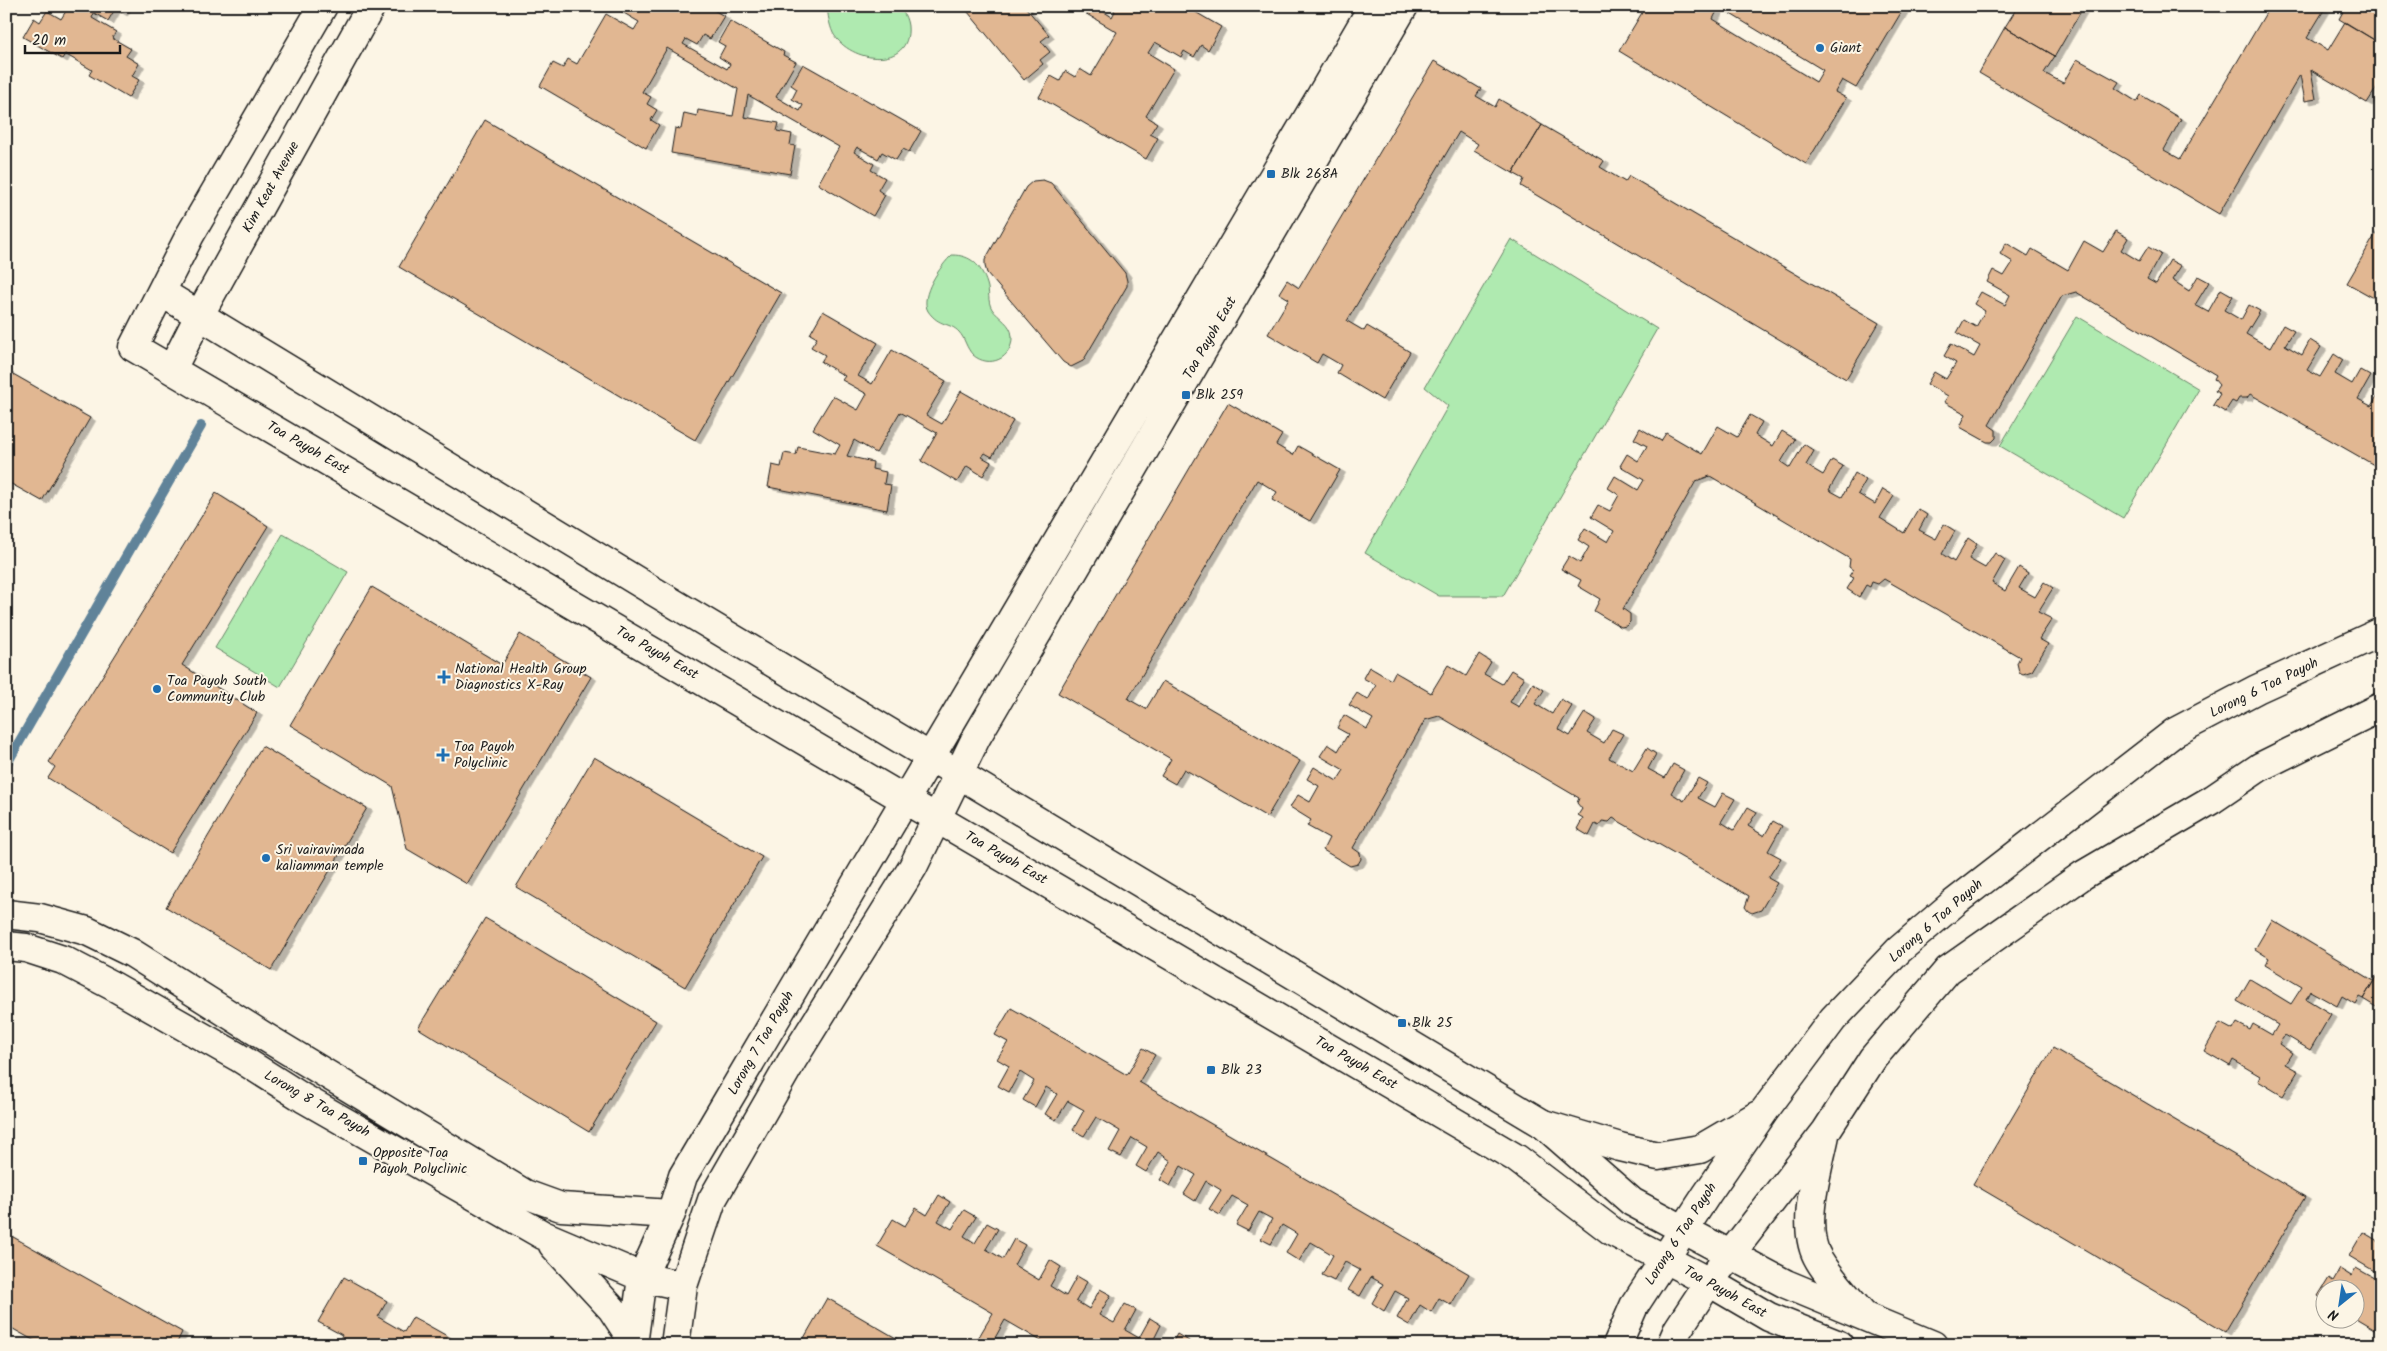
<svg xmlns="http://www.w3.org/2000/svg" width="2387" height="1351" font-family="Kalam,sans-serif">
<style>
.green{fill:#afeab0;stroke:#668366}
.lines{fill:none;stroke-linecap:round;stroke-linejoin:round}
.stream{stroke:#608399;stroke-width:10}
.building{fill:#e1b792;stroke:#1c1c1c;fill-rule:evenodd;filter:url(#shadow)}
.minor-casing{stroke:#1c1c1c;stroke-width:31}
.major-casing{stroke:#1c1c1c;stroke-width:31}
.minor{stroke:#fcf5e5;stroke-width:28}
.major{stroke:#fcf5e5;stroke-width:28}
.poi-dot{fill:#1f6fb2;stroke:#fcf5e5;stroke-width:2}
.labels{text-anchor:middle;dominant-baseline:central;stroke-width:4;stroke-linejoin:round;paint-order:stroke}
.poi-label{font-size:14px;fill:#1c1c1c;stroke:#fcf5e5;text-anchor:start}
.street-label{font-size:14px;fill:#1c1c1c;stroke:#fcf5e5}
</style>
<defs>
<filter id="shadow"><feDropShadow dx="5.5" dy="3" stdDeviation="0" flood-color="#0004"/></filter>
</defs>
<rect width="100%" height="100%" fill="#fcf5e5"/>
<filter id="ink" filterUnits="userSpaceOnUse"><feTurbulence type="fractalNoise" baseFrequency=".02" numOctaves="2"/><feDisplacementMap in="SourceGraphic" scale="10" xChannelSelector="R" yChannelSelector="G"/><feConvolveMatrix kernelMatrix="1 2 1 2 8 2 1 2 1" color-interpolation-filters="sRGB"/></filter>
<g filter="url(#ink)">
<path class="green" d="M 827,6 L 897,6 C 903,10 907,18 908,26 C 912,70 850,64 833,33 C 829,24 828,15 827,6 Z
M 1511,239 L 1657,329 L 1503,596 L 1439,596 L 1365,553 L 1448,406 L 1425,387 Z
M 952,255 C 971,255 981,265 987,284 C 990,292 987,301 992,309 C 999,319 1011,323 1012,336 C 1013,359 989,369 973,355 C 966,348 965,338 959,332 C 950,322 939,327 928,311 C 919,296 941,265 952,255 Z
M 2077,316 L 2199,389 L 2123,518 L 2000,446 Z
M 283,534 L 348,572 L 280,687 L 215,648 Z"/>
<g class="lines">
<path class="stream" d="M 6,765 L 201,426"/>
</g>
<path class="building" d="M 57,6 L 126,6 L 122,13 L 115,9 L 108,21 L 94,13 L 92,18 L 116,32 L 112,38 L 131,49 L 126,56 L 139,64 L 132,76 L 139,80 L 128,98 L 89,75 L 92,70 L 65,54 L 62,59 L 23,37 L 34,18 L 40,22 L 47,11 L 61,19 L 66,11 Z
M 707,6 L 724,16 L 710,39 L 703,35 L 697,45 L 686,39 L 683,44 L 727,69 L 730,64 L 719,57 L 725,46 L 718,42 L 730,21 L 784,52 L 783,55 L 796,62 L 776,97 L 800,111 L 803,105 L 792,99 L 797,89 L 791,85 L 803,64 L 921,131 L 909,152 L 903,149 L 896,160 L 882,152 L 878,159 L 857,147 L 854,152 L 874,164 L 871,170 L 885,178 L 878,190 L 885,195 L 873,216 L 818,184 L 839,147 L 748,95 L 744,117 L 779,123 L 777,131 L 792,134 L 790,145 L 795,146 L 790,174 L 671,153 L 675,128 L 681,129 L 684,113 L 697,116 L 698,110 L 733,116 L 738,89 L 667,48 L 642,92 L 651,97 L 647,104 L 657,110 L 651,120 L 659,125 L 646,148 L 540,86 L 553,63 L 563,68 L 568,59 L 577,64 L 606,14 L 634,30 L 639,22 L 612,6 Z
M 963,6 L 1028,6 L 1026,8 L 1049,35 L 1041,41 L 1050,52 L 1040,60 L 1043,64 L 1024,80 Z
M 1073,6 L 1095,6 L 1112,17 L 1115,11 L 1108,6 L 1185,6 L 1221,27 L 1208,50 L 1201,45 L 1194,57 L 1184,51 L 1181,57 L 1155,42 L 1148,53 L 1174,69 L 1146,116 L 1157,123 L 1150,134 L 1158,138 L 1146,159 L 1039,97 L 1051,76 L 1060,81 L 1065,71 L 1075,77 L 1080,69 L 1091,76 L 1117,32 Z
M 1646,6 L 1905,6 L 1856,88 L 1842,80 L 1835,92 L 1846,98 L 1806,164 L 1619,51 ZM 1719,7 L 1823,70 L 1816,82 L 1713,19 Z
M 2018,6 L 2084,6 L 2055,56 L 2005,27 Z
M 2270,6 L 2317,6 L 2324,10 L 2307,38 L 2328,50 L 2345,22 L 2381,44 L 2381,81 L 2367,103 L 2311,70 L 2316,99 L 2305,101 L 2300,75 L 2219,214 L 1979,73 L 2005,27 L 2055,56 L 2044,73 L 2063,83 L 2077,59 L 2119,82 L 2115,88 L 2137,102 L 2141,95 L 2181,119 L 2164,150 L 2180,159 Z
M 2346,6 L 2381,6 L 2381,44 L 2339,19 Z
M 1434,61 L 1481,89 L 1476,96 L 1495,107 L 1499,99 L 1542,125 L 1513,173 L 1474,150 L 1478,144 L 1459,132 L 1347,321 L 1364,331 L 1367,326 L 1410,352 L 1382,400 L 1337,373 L 1341,365 L 1322,354 L 1317,363 L 1268,334 L 1289,299 L 1279,293 L 1287,280 L 1299,288 Z
M 485,120 L 781,293 L 695,440 L 399,267 Z
M 1542,125 L 1604,161 L 1600,167 L 1625,182 L 1629,176 L 1879,323 L 1846,379 L 1521,186 L 1524,179 L 1513,173 Z
M 1043,180 L 1051,183 L 1125,273 L 1127,281 L 1127,286 L 1083,361 L 1071,367 L 1063,362 L 987,273 L 985,266 L 985,260 L 1026,187 L 1033,181 Z
M 2381,225 L 2381,302 L 2347,283 Z
M 2116,231 L 2128,238 L 2121,250 L 2139,261 L 2148,247 L 2161,254 L 2147,279 L 2156,284 L 2170,260 L 2181,266 L 2172,280 L 2189,291 L 2198,276 L 2209,282 L 2195,305 L 2208,312 L 2221,289 L 2233,296 L 2224,310 L 2241,320 L 2249,305 L 2260,311 L 2246,334 L 2270,348 L 2283,325 L 2294,331 L 2285,345 L 2302,355 L 2310,340 L 2321,347 L 2307,370 L 2320,377 L 2334,354 L 2343,360 L 2335,374 L 2352,384 L 2360,370 L 2371,376 L 2358,399 L 2371,406 L 2381,390 L 2381,469 L 2250,394 L 2247,398 L 2239,398 L 2236,403 L 2232,401 L 2225,412 L 2213,405 L 2220,394 L 2215,391 L 2219,385 L 2214,379 L 2216,375 L 2076,292 L 2062,296 L 1989,425 L 1996,430 L 1996,438 L 1992,442 L 1987,442 L 1960,427 L 1966,414 L 1944,402 L 1948,396 L 1927,384 L 1934,372 L 1946,379 L 1956,363 L 1944,356 L 1951,344 L 1974,357 L 1980,346 L 1957,333 L 1964,320 L 1976,327 L 1985,311 L 1974,304 L 1981,292 L 2005,305 L 2010,295 L 1987,282 L 1993,270 L 2004,276 L 2013,262 L 2000,254 L 2006,243 L 2028,256 L 2032,249 L 2068,270 L 2084,241 L 2103,252 Z
M 823,311 L 878,343 L 858,376 L 872,384 L 892,350 L 946,381 L 926,415 L 942,424 L 961,391 L 1013,421 L 992,457 L 985,453 L 982,457 L 991,462 L 983,476 L 967,466 L 957,482 L 921,461 L 937,433 L 900,412 L 876,453 L 854,440 L 847,456 L 873,462 L 872,469 L 886,472 L 884,484 L 891,485 L 887,510 L 768,487 L 772,465 L 781,467 L 784,453 L 796,455 L 798,447 L 835,454 L 840,445 L 813,429 L 833,396 L 858,410 L 867,394 L 842,380 L 845,376 L 821,362 L 825,355 L 811,347 L 817,338 L 810,334 Z
M 6,370 L 90,418 L 42,501 L 6,481 Z
M 1228,403 L 1282,435 L 1276,445 L 1293,455 L 1298,446 L 1340,470 L 1310,521 L 1272,500 L 1277,492 L 1257,480 L 1128,699 L 1146,709 L 1163,681 L 1300,761 L 1267,817 L 1184,769 L 1175,784 L 1161,776 L 1171,759 L 1058,693 Z
M 1750,415 L 1762,422 L 1755,435 L 1773,446 L 1782,431 L 1795,439 L 1781,462 L 1790,468 L 1804,444 L 1814,451 L 1806,465 L 1823,475 L 1832,460 L 1843,466 L 1829,490 L 1842,497 L 1855,473 L 1866,480 L 1858,494 L 1875,504 L 1883,489 L 1894,496 L 1880,518 L 1904,533 L 1918,509 L 1927,515 L 1919,530 L 1936,539 L 1944,524 L 1955,531 L 1942,554 L 1954,562 L 1968,538 L 1977,544 L 1969,559 L 1985,568 L 1995,553 L 2005,560 L 1992,583 L 2005,591 L 2019,567 L 2028,573 L 2019,588 L 2035,597 L 2044,582 L 2053,588 L 2038,612 L 2052,619 L 2039,639 L 2048,644 L 2032,671 L 2023,674 L 2019,672 L 2017,663 L 2020,657 L 1884,579 L 1878,584 L 1872,582 L 1870,587 L 1866,585 L 1859,597 L 1847,589 L 1854,578 L 1849,576 L 1853,570 L 1849,567 L 1850,559 L 1710,476 L 1696,481 L 1623,609 L 1630,614 L 1630,622 L 1626,626 L 1621,627 L 1594,611 L 1600,599 L 1578,586 L 1581,580 L 1561,569 L 1569,556 L 1580,563 L 1589,547 L 1578,540 L 1585,528 L 1608,542 L 1614,531 L 1591,517 L 1598,505 L 1610,511 L 1619,495 L 1608,488 L 1615,476 L 1638,490 L 1644,480 L 1620,466 L 1627,454 L 1638,461 L 1647,446 L 1634,439 L 1640,428 L 1661,441 L 1666,433 L 1702,454 L 1718,426 L 1737,437 Z
M 216,493 L 268,526 L 182,665 L 257,713 L 170,853 L 48,778 L 55,767 L 49,762 Z
M 372,587 L 502,665 L 520,634 L 591,677 L 467,884 L 407,849 L 392,786 L 290,725 Z
M 1479,654 L 1491,662 L 1484,674 L 1502,684 L 1511,670 L 1524,678 L 1510,702 L 1519,707 L 1533,683 L 1544,690 L 1535,704 L 1552,714 L 1561,699 L 1572,706 L 1558,729 L 1570,736 L 1585,712 L 1596,719 L 1587,733 L 1604,743 L 1612,729 L 1623,734 L 1609,758 L 1633,771 L 1647,748 L 1656,754 L 1648,769 L 1665,778 L 1673,764 L 1684,770 L 1671,793 L 1684,801 L 1698,778 L 1707,783 L 1698,798 L 1715,807 L 1723,793 L 1735,799 L 1721,822 L 1734,830 L 1748,807 L 1757,812 L 1748,826 L 1764,836 L 1773,821 L 1782,826 L 1768,851 L 1781,858 L 1768,878 L 1777,883 L 1761,910 L 1752,913 L 1748,911 L 1745,907 L 1749,896 L 1613,818 L 1609,822 L 1602,821 L 1599,826 L 1595,824 L 1589,836 L 1577,829 L 1583,818 L 1578,815 L 1582,809 L 1577,803 L 1579,798 L 1439,716 L 1425,720 L 1353,848 L 1360,853 L 1361,859 L 1358,864 L 1350,866 L 1323,850 L 1329,838 L 1307,826 L 1311,820 L 1290,807 L 1298,795 L 1310,802 L 1319,786 L 1307,779 L 1314,767 L 1337,781 L 1344,770 L 1320,756 L 1328,744 L 1338,751 L 1348,734 L 1337,728 L 1344,715 L 1367,729 L 1373,719 L 1349,705 L 1357,693 L 1368,700 L 1376,685 L 1363,678 L 1369,667 L 1391,680 L 1395,672 L 1431,693 L 1448,665 L 1466,676 Z
M 262,746 L 367,808 L 271,970 L 166,907 Z
M 594,757 L 762,857 L 685,987 L 516,887 Z
M 485,918 L 656,1021 L 589,1132 L 418,1028 Z
M 2272,920 L 2374,981 L 2363,999 L 2359,997 L 2355,1004 L 2342,996 L 2337,1006 L 2310,991 L 2306,999 L 2331,1014 L 2310,1050 L 2285,1035 L 2279,1044 L 2292,1053 L 2285,1064 L 2298,1071 L 2283,1096 L 2258,1081 L 2260,1076 L 2233,1060 L 2230,1066 L 2204,1051 L 2220,1023 L 2233,1030 L 2237,1023 L 2250,1030 L 2253,1024 L 2272,1035 L 2278,1025 L 2237,1001 L 2250,979 L 2291,1004 L 2302,987 L 2265,965 L 2269,958 L 2255,949 Z
M 2379,972 L 2381,972 L 2381,1010 L 2363,999 Z
M 1011,1008 L 1127,1075 L 1143,1048 L 1155,1055 L 1139,1082 L 1469,1274 L 1451,1305 L 1439,1298 L 1431,1312 L 1420,1305 L 1409,1325 L 1397,1318 L 1408,1298 L 1395,1291 L 1384,1311 L 1372,1303 L 1383,1284 L 1371,1277 L 1360,1296 L 1348,1290 L 1360,1270 L 1345,1262 L 1334,1281 L 1322,1275 L 1333,1255 L 1311,1242 L 1299,1261 L 1286,1253 L 1297,1234 L 1282,1225 L 1271,1244 L 1261,1239 L 1272,1219 L 1259,1212 L 1248,1231 L 1236,1225 L 1248,1205 L 1232,1196 L 1220,1215 L 1209,1209 L 1221,1190 L 1206,1181 L 1195,1201 L 1184,1194 L 1196,1175 L 1181,1166 L 1170,1186 L 1160,1180 L 1171,1161 L 1158,1152 L 1146,1172 L 1136,1166 L 1147,1147 L 1132,1138 L 1121,1157 L 1109,1151 L 1120,1131 L 1096,1117 L 1084,1136 L 1073,1130 L 1084,1110 L 1068,1101 L 1056,1120 L 1045,1114 L 1057,1094 L 1046,1087 L 1035,1107 L 1023,1100 L 1034,1081 L 1020,1072 L 1009,1092 L 998,1086 L 1009,1066 L 997,1059 L 1008,1042 L 995,1035 Z
M 2053,1048 L 2305,1197 L 2225,1332 L 1973,1184 Z
M 939,1195 L 950,1202 L 938,1221 L 952,1229 L 964,1210 L 976,1217 L 964,1236 L 975,1243 L 987,1223 L 998,1229 L 986,1249 L 1003,1259 L 1014,1239 L 1025,1245 L 1014,1265 L 1039,1280 L 1050,1260 L 1061,1267 L 1050,1286 L 1066,1296 L 1077,1276 L 1087,1282 L 1076,1301 L 1089,1309 L 1100,1289 L 1111,1295 L 1099,1315 L 1114,1323 L 1125,1304 L 1136,1310 L 1125,1330 L 1139,1338 L 1150,1318 L 1161,1325 L 1151,1345 L 1048,1345 L 1005,1320 L 991,1345 L 985,1345 L 977,1340 L 993,1313 L 877,1246 L 893,1219 L 905,1226 L 916,1208 L 927,1215 Z
M 2363,1232 L 2381,1243 L 2381,1275 L 2349,1256 Z
M 6,1233 L 182,1332 L 176,1345 L 42,1345 L 6,1325 Z
M 2356,1268 L 2381,1282 L 2381,1333 L 2354,1317 L 2354,1288 L 2324,1288 L 2324,1300 L 2318,1296 L 2329,1278 L 2333,1281 L 2340,1269 L 2351,1276 Z
M 344,1277 L 387,1301 L 378,1317 L 404,1332 L 413,1317 L 456,1341 L 454,1345 L 337,1345 L 342,1335 L 318,1322 Z
M 827,1298 L 908,1345 L 800,1345 Z
M 1177,1334 L 1189,1341 L 1186,1345 L 1171,1345 Z"/>
<g class="lines">
<defs>
<path id="minor" d="M 323,6 L 190,235 L 133,347 L 1516,1158 L 1613,1232 L 1709,1282 L 1769,1317 L 1839,1345
M 161,292 L 650,589 L 1543,1124 L 1632,1202 L 1786,1284 L 1933,1345
M 172,369 L 199,316 L 371,6
M 6,914 L 40,918 L 87,931 L 132,953 L 262,1035 L 525,1194 L 561,1207 L 671,1214
M 6,946 L 26,948 L 63,960 L 113,986 L 238,1057 L 303,1098 L 543,1235 L 642,1277 L 683,1286
M 553,1245 L 612,1309 L 633,1341
M 633,1345 L 642,1277 L 671,1214 L 683,1176 C 912,786 1146,398 1373,6
M 675,1345 L 683,1286 L 712,1200 L 793,1059 L 913,867 L 976,738 L 1404,6"/>
<path id="major" d="M 1543,1124 L 1620,1147 L 1658,1156 L 1700,1149 L 1758,1115
M 1825,1135 C 1818,1170 1799,1228 1819,1260 C 1831,1280 1848,1297 1863,1315
M 1617,1345 L 1634,1306 L 1707,1194 L 1765,1110 L 1833,1019 L 1899,950 L 1954,903 L 2175,732 L 2257,689 L 2381,632
M 1671,1345 L 1678,1329 L 1709,1282 L 1826,1131 L 1873,1058 L 1948,970 L 2083,875 L 2213,799 L 2260,767 L 2381,707"/>
</defs>
<use href="#minor" class="minor-casing"/>
<use href="#major" class="major-casing"/>
<use href="#minor" class="minor"/>
<use href="#major" class="major"/>
</g>
</g>
<g class="poi-dot">
<circle cx="1820" cy="48" r="5"/>
<rect x="1266" y="169" width="10" height="10" rx="2.5"/>
<rect x="1181" y="390" width="10" height="10" rx="2.5"/>
<path d="M441.5 669.5h5v5h5v5h-5v5h-5v-5h-5v-5h5z"/>
<circle cx="157" cy="689" r="5"/>
<path d="M440.5 747.5h5v5h5v5h-5v5h-5v-5h-5v-5h5z"/>
<circle cx="266" cy="858" r="5"/>
<rect x="1397" y="1018" width="10" height="10" rx="2.5"/>
<rect x="1206" y="1065" width="10" height="10" rx="2.5"/>
<rect x="358" y="1156" width="10" height="10" rx="2.5"/>
</g>
<g class="labels">
<g class="poi-label">
<text x="1830" y="48">Giant</text>
<text x="1281" y="174">Blk 268A</text>
<text x="1196" y="395">Blk 259</text>
<text x="455" y="669">National Health Group<tspan x="455" dy="16">Diagnostics X-Ray</tspan></text>
<text x="167" y="681">Toa Payoh South<tspan x="167" dy="16">Community Club</tspan></text>
<text x="454" y="747">Toa Payoh<tspan x="454" dy="16">Polyclinic</tspan></text>
<text x="276" y="850">Sri vairavimada<tspan x="276" dy="16">kaliamman temple</tspan></text>
<text x="1412" y="1023">Blk 25</text>
<text x="1221" y="1070">Blk 23</text>
<text x="373" y="1153">Opposite Toa<tspan x="373" dy="16">Payoh Polyclinic</tspan></text>
</g>
<g class="street-label">
<text transform="translate(271 187) rotate(-61)">Kim Keat Avenue</text>
<text transform="translate(1210 338) rotate(-60)">Toa Payoh East</text>
<text transform="translate(308 448) rotate(30)">Toa Payoh East</text>
<text transform="translate(657 653) rotate(30)">Toa Payoh East</text>
<text transform="translate(2264 688) rotate(-26)">Lorong 6 Toa Payoh</text>
<text transform="translate(1006 858) rotate(30)">Toa Payoh East</text>
<text transform="translate(1936 921) rotate(-41)">Lorong 6 Toa Payoh</text>
<text transform="translate(761 1043) rotate(-60)">Lorong 7 Toa Payoh</text>
<text transform="translate(1356 1063) rotate(30)">Toa Payoh East</text>
<text transform="translate(317 1104) rotate(30)">Lorong 8 Toa Payoh</text>
<text transform="translate(1681 1234) rotate(-57)">Lorong 6 Toa Payoh</text>
<text transform="translate(1725 1292) rotate(29)">Toa Payoh East</text>
</g>
</g>
<rect width="2387" height="1351" fill="none" stroke="#fcf5e5" stroke-width="25"/>
<rect x="12" y="12" width="2362" height="1326" fill="none" stroke="#1c1c1c" stroke-width="2" filter="url(#ink)"/>
<g transform="translate(2340 1304) rotate(210)"><circle r="24" fill="#fcf5e5" stroke="#a29e95"/>
<path d="M0-4L9 19L0 12L-9 19Z" fill="#1f6fb2"/>
<text y="-8" font-size="14" font-weight="bold" text-anchor="middle" fill="#1c1c1c">N</text>
</g>
<path d="M25 45v8h95v-8" fill="none" stroke="#1c1c1c" stroke-width="2.5"/>
<text x="32" y="45" font-size="15" fill="#1c1c1c" stroke="#fcf5e5" stroke-width="4" paint-order="stroke">20 m</text>
</svg>
